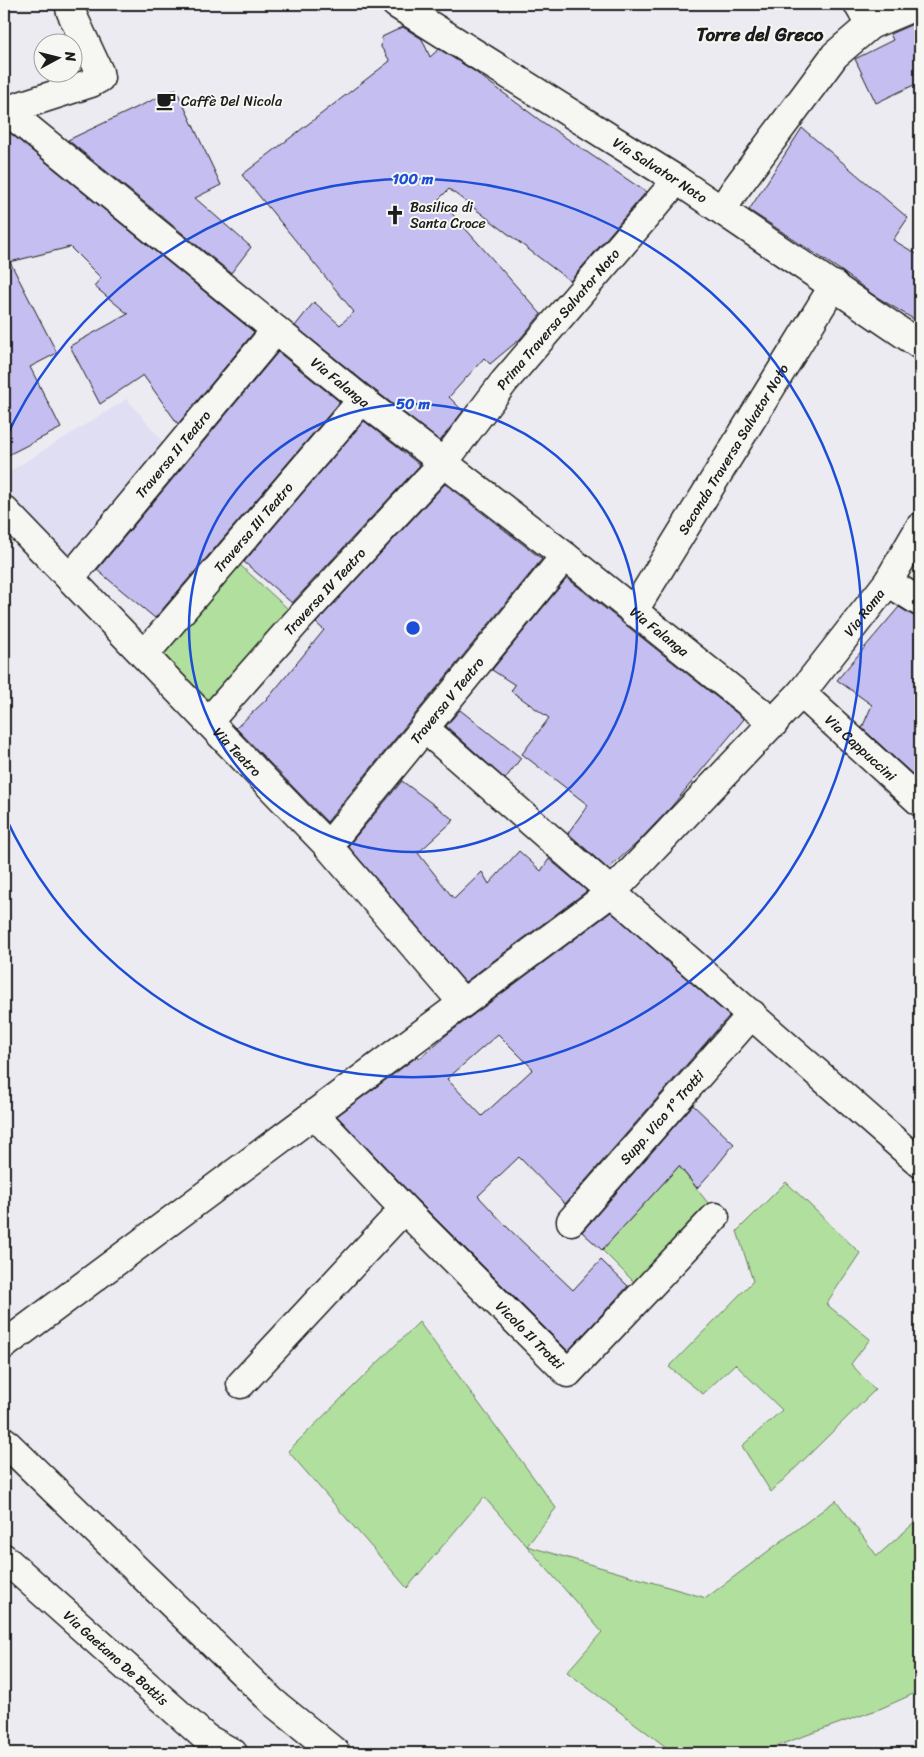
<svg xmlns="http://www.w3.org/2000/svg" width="924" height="1757" font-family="Sriracha,sans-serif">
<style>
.built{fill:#e0def2}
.green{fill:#b1df9e;stroke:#667e5d}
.building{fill:#c5bff1;stroke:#1c1c1c;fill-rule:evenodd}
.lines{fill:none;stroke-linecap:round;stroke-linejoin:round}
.minor-casing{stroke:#1c1c1c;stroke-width:31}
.minor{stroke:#f6f6f2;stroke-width:28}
.ring{fill:none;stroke:#1d4ed8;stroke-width:2.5}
.labels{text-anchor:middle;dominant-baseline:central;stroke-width:4;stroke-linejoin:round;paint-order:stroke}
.poi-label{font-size:14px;fill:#1c1c1c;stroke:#f6f6f2;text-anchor:start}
.street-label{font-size:14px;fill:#1c1c1c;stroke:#f6f6f2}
.district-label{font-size:19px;font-weight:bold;fill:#1c1c1c;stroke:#f6f6f2}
.centre{fill:#1d4ed8;stroke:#f6f6f2;stroke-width:2.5}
.ring-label{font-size:15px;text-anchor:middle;font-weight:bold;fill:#1d4ed8;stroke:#f6f6f2;stroke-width:4;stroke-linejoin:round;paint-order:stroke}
</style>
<rect width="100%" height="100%" fill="#ecebf2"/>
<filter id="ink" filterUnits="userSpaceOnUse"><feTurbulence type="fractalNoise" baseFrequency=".02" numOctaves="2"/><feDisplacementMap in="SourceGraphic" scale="10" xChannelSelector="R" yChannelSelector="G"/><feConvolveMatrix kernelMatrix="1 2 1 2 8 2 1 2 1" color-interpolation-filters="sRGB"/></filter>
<g filter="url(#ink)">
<path class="built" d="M 127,399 L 167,447 L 64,573 L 11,506 L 4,490 L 4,475 Z"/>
<path class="green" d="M 229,555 L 299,619 L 208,722 L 144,655 Z
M 679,1166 L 711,1207 L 640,1288 L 602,1250 Z
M 786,1182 L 860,1253 L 826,1304 L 870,1339 L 851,1364 L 875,1390 L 771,1492 L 742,1446 L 782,1410 L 735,1364 L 703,1394 L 669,1367 L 753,1281 L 737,1231 Z
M 419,1322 L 556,1508 L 527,1546 L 706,1598 L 836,1500 L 877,1556 L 920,1518 L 920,1691 L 882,1708 L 757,1753 L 674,1753 L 567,1672 L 602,1632 L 484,1497 L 407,1588 L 288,1451 Z"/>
<path class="building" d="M 920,21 L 920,82 L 876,103 L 855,59 L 893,40 L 890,34 Z
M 403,27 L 422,39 L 430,57 L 439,49 L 474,71 L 541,121 L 646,192 L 570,281 L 449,189 L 439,199 L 541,314 L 520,339 L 490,364 L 484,358 L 449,397 L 463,411 L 440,441 L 372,388 L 295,326 L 314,302 L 340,325 L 354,312 L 242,175 L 390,61 L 381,47 L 382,37 Z
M 176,89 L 221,185 L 195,198 L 251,247 L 231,273 L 68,140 Z
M 4,128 L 254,332 L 178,424 L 143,375 L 100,404 L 70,346 L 128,314 L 94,286 L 101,278 L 70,247 L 10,262 L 57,353 L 30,367 L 61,428 L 4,457 Z
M 802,128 L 908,218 L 893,240 L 920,256 L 920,323 L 872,294 L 843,272 L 749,210 Z
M 278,352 L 340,402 L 155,618 L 97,570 Z
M 364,421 L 420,465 L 292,603 L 244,562 Z
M 445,484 L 542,559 L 327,822 L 236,728 L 269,697 L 324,630 L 316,623 Z
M 567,578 L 744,719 L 672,806 L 637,843 L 608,869 L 568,833 L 588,805 L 522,754 L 549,718 L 511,691 L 515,685 L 492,670 Z
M 899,607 L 912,615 L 920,618 L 920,781 L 862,728 L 872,705 L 837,680 Z
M 460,710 L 521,758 L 505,779 L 446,726 Z
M 402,781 L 454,820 L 418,853 L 454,899 L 482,872 L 489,884 L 519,851 L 541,871 L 549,859 L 587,891 L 465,982 L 348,846 Z
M 611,912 L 729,1016 L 565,1204 L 519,1157 L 478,1196 L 508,1228 L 573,1290 L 601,1260 L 628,1286 L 568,1351 L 415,1198 L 337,1116 L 418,1056 L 420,1058 L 445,1036 ZM 498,1034 L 533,1069 L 482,1116 L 447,1079 Z
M 693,1105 L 734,1144 L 715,1168 L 697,1188 L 679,1166 L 602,1250 L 582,1232 Z"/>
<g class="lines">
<defs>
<g id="minor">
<path id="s1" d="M 396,4 L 677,180 L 920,345"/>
<path d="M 858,4 L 870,25 L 920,4"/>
<path id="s2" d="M 6,110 L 362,400 L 565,556 L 774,723"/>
<path d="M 4,111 L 91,83 L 100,78 L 99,72 L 71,12 L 69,4"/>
<path d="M 722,210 L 734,191 L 835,55 L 870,25"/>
<path id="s3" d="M 4,510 L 328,846 L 463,1003"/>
<path id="s4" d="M 70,578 L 276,330"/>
<path d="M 888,582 L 920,602"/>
<path id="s5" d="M 633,612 L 834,285"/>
<path id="s6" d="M 144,655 L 362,400"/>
<path id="s7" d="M 801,693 L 920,802"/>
<path id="s8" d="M 208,722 L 299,619 L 444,462 L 504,382 L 677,180"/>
<path d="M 424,728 L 920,1163"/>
<path id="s9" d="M 328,846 L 565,556"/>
<path id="s10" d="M 314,1114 L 404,1209 L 568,1373 L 715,1217"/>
<path id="s11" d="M 571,1221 L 752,1014"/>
<path id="s12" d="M 4,1345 L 612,892 L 801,693 L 888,582 L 920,527"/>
<path d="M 241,1384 L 404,1209"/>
<path d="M 4,1441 L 274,1703 L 336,1753"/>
<path id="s13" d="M 4,1558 L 206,1738 L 233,1753"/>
</g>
</defs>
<use href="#minor" class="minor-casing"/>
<use href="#minor" class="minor"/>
</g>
</g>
<g class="ring">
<circle cx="413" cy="628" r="224"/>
<path d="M4 442A449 449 0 1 1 4 814"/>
</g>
<defs>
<symbol id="cafe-bare" viewBox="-9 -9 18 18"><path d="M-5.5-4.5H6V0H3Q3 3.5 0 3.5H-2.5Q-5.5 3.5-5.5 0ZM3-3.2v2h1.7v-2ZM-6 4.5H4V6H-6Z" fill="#1c1c1c" stroke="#f6f6f2" stroke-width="2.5" paint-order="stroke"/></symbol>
<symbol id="church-bare" viewBox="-9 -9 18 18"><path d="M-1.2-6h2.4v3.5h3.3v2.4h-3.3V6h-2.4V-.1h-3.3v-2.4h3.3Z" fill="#1c1c1c" stroke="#f6f6f2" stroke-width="2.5" paint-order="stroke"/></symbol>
</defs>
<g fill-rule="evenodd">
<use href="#cafe-bare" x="152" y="87" width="28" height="28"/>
<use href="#church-bare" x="381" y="201" width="28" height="28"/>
</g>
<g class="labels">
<g class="poi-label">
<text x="181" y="101">Caffè Del Nicola</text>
<text x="410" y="207">Basilica di<tspan x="410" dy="16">Santa Croce</tspan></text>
</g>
<g class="street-label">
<text stroke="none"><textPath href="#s1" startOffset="312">Via Salvator Noto</textPath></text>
<text stroke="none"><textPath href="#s8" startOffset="534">Prima Traversa Salvator Noto</textPath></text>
<text stroke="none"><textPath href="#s2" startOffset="431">Via Falanga</textPath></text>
<text stroke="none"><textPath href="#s5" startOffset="191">Seconda Traversa Salvator Noto</textPath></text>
<text stroke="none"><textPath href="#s4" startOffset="161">Traversa II Teatro</textPath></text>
<text stroke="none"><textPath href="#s6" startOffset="168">Traversa III Teatro</textPath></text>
<text stroke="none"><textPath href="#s8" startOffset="175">Traversa IV Teatro</textPath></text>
<text stroke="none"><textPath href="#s12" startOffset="1135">Via Roma</textPath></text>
<text stroke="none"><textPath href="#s2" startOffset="836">Via Falanga</textPath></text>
<text stroke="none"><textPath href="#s9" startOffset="188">Traversa V Teatro</textPath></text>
<text stroke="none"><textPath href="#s7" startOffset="81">Via Cappuccini</textPath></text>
<text stroke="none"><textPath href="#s3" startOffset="336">Via Teatro</textPath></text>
<text stroke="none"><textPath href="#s11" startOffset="138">Supp. Vico 1° Trotti</textPath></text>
<text stroke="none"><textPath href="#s10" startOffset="309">Vicolo II Trotti</textPath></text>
<text stroke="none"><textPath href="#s13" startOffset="150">Via Gaetano De Bottis</textPath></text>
</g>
<g class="district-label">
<text x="760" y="34">Torre del Greco</text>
</g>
</g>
<circle cx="413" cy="628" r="8" class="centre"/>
<g class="ring-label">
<text x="413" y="184">100 m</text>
<text x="413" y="409">50 m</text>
</g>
<rect width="924" height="1757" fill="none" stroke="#f6f6f2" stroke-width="20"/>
<rect x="10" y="10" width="904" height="1737" fill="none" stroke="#1c1c1c" stroke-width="2" filter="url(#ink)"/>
<g transform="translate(58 58) rotate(83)"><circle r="24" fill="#f6f6f2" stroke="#9f9f9c"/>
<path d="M0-4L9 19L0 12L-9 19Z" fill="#1c1c1c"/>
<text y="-8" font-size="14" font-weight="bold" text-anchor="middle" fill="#1c1c1c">N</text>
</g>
</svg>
